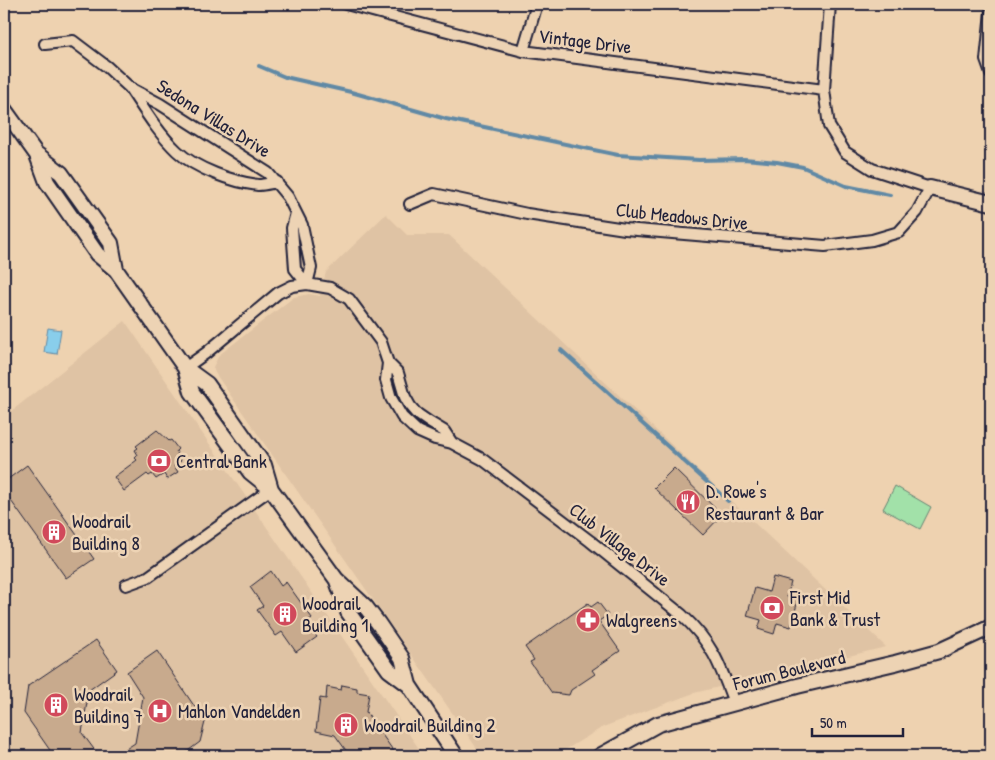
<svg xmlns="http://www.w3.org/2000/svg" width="995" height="760" font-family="'Patrick Hand',sans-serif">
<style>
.built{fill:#dfc3a4}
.green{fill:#a2e1a9;stroke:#628272}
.water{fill:#89ceeb;stroke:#6089a5}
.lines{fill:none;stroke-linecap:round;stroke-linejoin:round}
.stream{stroke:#6089a5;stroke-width:4}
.building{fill:#c8aa8d;stroke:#22223b}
.street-casing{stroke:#22223b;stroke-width:14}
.secondary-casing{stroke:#22223b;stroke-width:18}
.street{stroke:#edd3b4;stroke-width:10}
.secondary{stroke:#edd3b4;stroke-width:14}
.labels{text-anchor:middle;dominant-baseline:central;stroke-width:5;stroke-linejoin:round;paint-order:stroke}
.street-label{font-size:19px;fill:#22223b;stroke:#edd3b4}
.poi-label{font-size:19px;fill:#22223b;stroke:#edd3b4;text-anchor:start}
</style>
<rect width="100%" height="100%" fill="#eed2b0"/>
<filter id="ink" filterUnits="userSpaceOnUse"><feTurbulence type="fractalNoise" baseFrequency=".02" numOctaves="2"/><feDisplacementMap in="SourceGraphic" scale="10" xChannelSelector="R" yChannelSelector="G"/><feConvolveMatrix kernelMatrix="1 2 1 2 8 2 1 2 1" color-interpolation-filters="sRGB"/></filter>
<g filter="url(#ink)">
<path class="built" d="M 386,214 L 407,235 L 449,235 L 886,647 L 694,693 L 603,727 L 555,756 L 486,756 L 478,750 L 215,373 L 213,367 L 219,355 L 294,297 L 309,294 L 320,296 L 326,272 Z
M 125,321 L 424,756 L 4,756 L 4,417 Z"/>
<path class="green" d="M 895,486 L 931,507 L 920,529 L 883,509 Z"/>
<path class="water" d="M 48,328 L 61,330 L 57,354 L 44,352 Z"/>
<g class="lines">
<path class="stream" d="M 259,66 L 285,77 L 351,92 L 446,119 L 618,155 L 699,160 L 744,159 L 777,162 L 803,167 L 846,186 L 890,195
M 561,350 L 728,501"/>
</g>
<path class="building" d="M 157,430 L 169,441 L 171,440 L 178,449 L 176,451 L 181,461 L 174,466 L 178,472 L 167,479 L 164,474 L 156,479 L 152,474 L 149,476 L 147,474 L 124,491 L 114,477 L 137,460 L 135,458 L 138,455 L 135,450 L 138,448 L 136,446 Z
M 27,465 L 94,559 L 66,578 L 4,491 L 4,482 Z
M 674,468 L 722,515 L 703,535 L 654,488 Z
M 271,571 L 281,586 L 286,582 L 312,618 L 306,623 L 317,637 L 296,652 L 282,632 L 276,636 L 257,610 L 263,606 L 250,587 Z
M 773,577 L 791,582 L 787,597 L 798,600 L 791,627 L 777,623 L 774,634 L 758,629 L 761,620 L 747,616 L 755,588 L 769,592 Z
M 598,602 L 608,615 L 599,621 L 620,651 L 592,670 L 595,674 L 571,690 L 569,695 L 552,693 L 530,662 L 534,660 L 525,647 L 588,603 L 591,607 Z
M 96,640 L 117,670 L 89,690 L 82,733 L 99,756 L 54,756 L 24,713 L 28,686 Z
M 157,651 L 205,722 L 200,742 L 181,756 L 115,756 L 135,743 L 143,697 L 127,672 Z
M 342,685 L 357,688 L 357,692 L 369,694 L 366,712 L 397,756 L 350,756 L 335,735 L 316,731 L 320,698 L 326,699 L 327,687 L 341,690 Z"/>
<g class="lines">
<defs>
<path id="street" d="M 346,4 L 523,51 L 824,90
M 991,12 L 986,60 L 991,74
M 45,44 L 73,41 L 106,66 L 130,88 L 160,104 L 268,173 L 288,197 L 302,225 L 311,268 L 307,284
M 523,51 L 537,4
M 131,90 C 145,111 159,134 177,151 C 196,169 233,182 258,185 C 264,185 271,183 277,182
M 410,204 L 434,194 L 527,214 L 625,229 L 825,246 L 872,240 L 899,232 L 917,212 L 930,188 L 872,169 L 845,152 L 829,126 L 824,90 L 830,4
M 296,213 L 292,228 L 295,269 L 307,284
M 388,363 L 386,380 L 391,398 L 402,417 L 417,431 L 435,439 L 452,443 L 482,459 L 590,541 L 682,615 C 713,644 720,665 734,703
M 185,368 L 206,353 L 278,293 L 292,286 L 307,284 L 330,288 L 349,299 L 381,342 L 388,363 L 398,373 L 405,397 L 410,406 L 416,413 L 429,422 L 444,431 L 452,443
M 126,585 L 148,577 L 271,489"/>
<path id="secondary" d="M 4,109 L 37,155 L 47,182 L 97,254 L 116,270 L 185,368 L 192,392 L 250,472 L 271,489 L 336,579 L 365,606 L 378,623 L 402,658 L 409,685 L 456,756
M 38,155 L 61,173 L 111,243 L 116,270
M 930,188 L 991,203
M 185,368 L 207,384 L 264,465 L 271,489
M 337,581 L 348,612 L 389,670 L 409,685
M 600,756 L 658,724 L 797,686 L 895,663 L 939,651 L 991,627"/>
</defs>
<use href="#street" class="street-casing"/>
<use href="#secondary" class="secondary-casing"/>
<use href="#street" class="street"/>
<use href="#secondary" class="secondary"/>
</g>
</g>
<defs>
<symbol id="bank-disc" viewBox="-11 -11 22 22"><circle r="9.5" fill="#d1495b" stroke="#edd3b4"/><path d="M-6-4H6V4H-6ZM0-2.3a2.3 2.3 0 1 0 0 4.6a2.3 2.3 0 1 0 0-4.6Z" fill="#fff"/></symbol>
<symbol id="restaurant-disc" viewBox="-11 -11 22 22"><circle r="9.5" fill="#d1495b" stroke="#edd3b4"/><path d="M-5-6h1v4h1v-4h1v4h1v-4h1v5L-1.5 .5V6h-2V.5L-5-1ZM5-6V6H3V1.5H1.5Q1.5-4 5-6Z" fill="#fff"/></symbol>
<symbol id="building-disc" viewBox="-11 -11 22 22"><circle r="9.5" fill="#d1495b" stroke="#edd3b4"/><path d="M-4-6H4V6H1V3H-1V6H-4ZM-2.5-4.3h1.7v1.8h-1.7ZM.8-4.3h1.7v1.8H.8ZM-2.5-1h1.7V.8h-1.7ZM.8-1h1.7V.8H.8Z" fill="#fff"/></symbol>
<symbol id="pharmacy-disc" viewBox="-11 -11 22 22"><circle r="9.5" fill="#d1495b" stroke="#edd3b4"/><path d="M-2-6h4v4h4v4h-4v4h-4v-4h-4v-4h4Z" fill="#fff"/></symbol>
<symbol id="hospital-disc" viewBox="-11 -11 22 22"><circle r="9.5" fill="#d1495b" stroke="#edd3b4"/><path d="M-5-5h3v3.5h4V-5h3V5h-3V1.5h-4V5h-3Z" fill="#fff"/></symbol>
</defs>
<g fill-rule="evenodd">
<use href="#bank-disc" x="145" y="447" width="28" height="28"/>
<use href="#restaurant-disc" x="674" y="488" width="28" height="28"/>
<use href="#building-disc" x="40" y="518" width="28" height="28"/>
<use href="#bank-disc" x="758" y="594" width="28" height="28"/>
<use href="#building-disc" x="271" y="600" width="28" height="28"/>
<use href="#pharmacy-disc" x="574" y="606" width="28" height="28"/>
<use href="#building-disc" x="42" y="691" width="28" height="28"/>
<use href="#hospital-disc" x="146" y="697" width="28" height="28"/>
<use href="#building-disc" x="332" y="711" width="28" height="28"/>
</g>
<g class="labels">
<g class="street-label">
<text transform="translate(585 41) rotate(7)">Vintage Drive</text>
<text transform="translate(214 118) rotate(32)">Sedona Villas Drive</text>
<text transform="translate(682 216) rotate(6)">Club Meadows Drive</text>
<text transform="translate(620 544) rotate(38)">Club Village Drive</text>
<text transform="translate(789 670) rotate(-14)">Forum Boulevard</text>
</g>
<g class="poi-label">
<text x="176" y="461">Central Bank</text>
<text x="706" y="491">D. Rowe's<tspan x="706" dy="22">Restaurant &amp; Bar</tspan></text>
<text x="72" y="521">Woodrail<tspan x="72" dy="22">Building 8</tspan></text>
<text x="790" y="597">First Mid<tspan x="790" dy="22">Bank &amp; Trust</tspan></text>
<text x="302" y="603">Woodrail<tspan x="302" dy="22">Building 1</tspan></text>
<text x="606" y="620">Walgreens</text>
<text x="74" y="694">Woodrail<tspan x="74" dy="22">Building 7</tspan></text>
<text x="178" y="711">Mahlon Vandelden</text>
<text x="364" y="725">Woodrail Building 2</text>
</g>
</g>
<rect width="995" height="760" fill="none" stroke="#edd3b4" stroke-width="20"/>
<rect x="10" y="10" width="975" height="740" fill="none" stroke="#22223b" stroke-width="2" filter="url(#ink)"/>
<path d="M812 728v8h91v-8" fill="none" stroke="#22223b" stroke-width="2.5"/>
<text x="820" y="728" font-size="15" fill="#22223b" stroke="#edd3b4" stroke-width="4" paint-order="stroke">50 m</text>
</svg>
